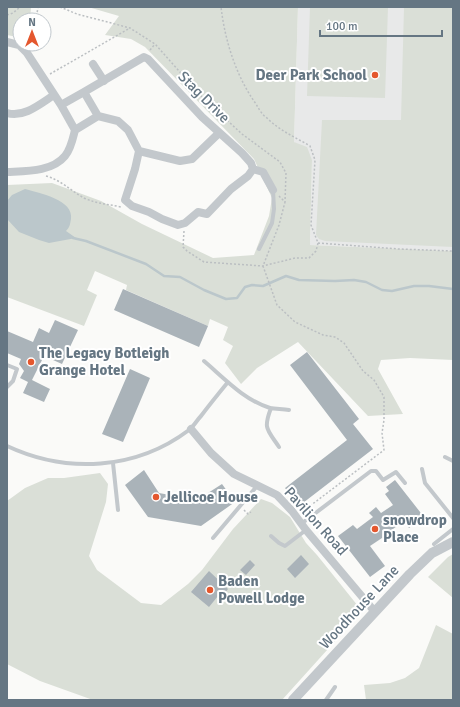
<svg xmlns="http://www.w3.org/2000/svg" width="460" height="707" font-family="Signika,sans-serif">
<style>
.built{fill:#e8e9e9}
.green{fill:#dadfd7}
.water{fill:#bbc7cb}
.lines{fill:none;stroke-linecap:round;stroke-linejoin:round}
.stream{stroke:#bbc7cb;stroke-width:2.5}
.building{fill:#aab3b9}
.path{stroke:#bbbfc2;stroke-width:1.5;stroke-dasharray:2 2;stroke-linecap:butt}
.service{stroke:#c3c8cc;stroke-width:4}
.minor{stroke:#c3c8cc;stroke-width:8}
.tertiary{stroke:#c3c8cc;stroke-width:10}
.poi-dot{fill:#e4572e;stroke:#fff;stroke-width:1.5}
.labels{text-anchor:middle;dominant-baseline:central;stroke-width:4;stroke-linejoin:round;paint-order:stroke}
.poi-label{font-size:15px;font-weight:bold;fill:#657683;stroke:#fff;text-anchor:start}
.street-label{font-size:15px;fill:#657683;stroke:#fff}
</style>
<rect width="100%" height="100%" fill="#fafaf8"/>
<path class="built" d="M 298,7 L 453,7 L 453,251 L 310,245 L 312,160 L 294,142 Z"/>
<path class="green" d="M 7,7 L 31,7 L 30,20 L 20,20 L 20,35 L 17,37 L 7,35 Z
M 88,7 L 298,7 L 294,142 L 307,147 L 312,160 L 310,245 L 453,251 L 453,360 L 410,358 L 381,360 L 378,369 L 403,414 L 368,416 L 298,342 L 257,368 L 241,384 L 225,363 L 233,346 L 223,340 L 228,327 L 210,319 L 208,326 L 126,290 L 127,285 L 95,271 L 87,290 L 97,295 L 84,326 L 7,297 L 7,185 L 52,183 L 101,201 L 142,224 L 213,258 L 254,255 L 269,216 L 272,198 L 254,159 L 145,47 L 131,39 L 105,35 L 119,16 Z
M 310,7 L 388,7 L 385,98 L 307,96 Z
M 404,7 L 453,7 L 453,247 L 325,241 L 319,239 L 316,235 L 322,120 L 401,120 Z
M 100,473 L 108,484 L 106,502 L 89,556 L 97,570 L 141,603 L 161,605 L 188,584 L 202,570 L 233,529 L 261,499 L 272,503 L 290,517 L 306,543 L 317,555 L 358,606 L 355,619 L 282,700 L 93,700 L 40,681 L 7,664 L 7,501 L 25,488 L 48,478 L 64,478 Z
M 453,554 L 453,598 L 428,577 L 448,557 Z
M 436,625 L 453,634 L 453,700 L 366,700 L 364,685 L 390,683 L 405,678 L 419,668 Z"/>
<path class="water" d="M 25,189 C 40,193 74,200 71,219 C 70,224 70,227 66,231 L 76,238 L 49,243 L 39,240 L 19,232 L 7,219 L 7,201 L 12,195 Z"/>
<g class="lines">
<path class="stream" d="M 73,238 L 86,241 L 146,264 L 164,276 L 180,277 L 204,290 L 226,299 L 237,298 L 245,287 L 252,285 L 263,286 L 286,276 L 299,280 L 335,281 L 354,280 L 366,282 L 382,290 L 392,291 L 414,286 L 429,286 L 453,289"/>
</g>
<path class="building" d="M 123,289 L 208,326 L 199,347 L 114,310 Z
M 55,320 L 78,330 L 62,364 L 44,356 L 32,380 L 50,389 L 44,402 L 23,393 L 28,382 L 20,378 L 24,371 L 19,364 L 21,359 L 7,353 L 7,331 L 33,342 L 39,328 L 49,333 Z
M 307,352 L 359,419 L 353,424 L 373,449 L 299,506 L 285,488 L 347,440 L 290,365 Z
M 130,369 L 150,378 L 123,442 L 102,434 Z
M 144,470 L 159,493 L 197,500 L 222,484 L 235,502 L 201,526 L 148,517 L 125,485 Z
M 395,480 L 424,517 L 409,528 L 404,521 L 393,529 L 395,532 L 384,540 L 382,538 L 370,546 L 385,566 L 370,577 L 338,536 L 353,525 L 357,529 L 373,517 L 369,513 L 376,507 L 381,513 L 393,505 L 385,494 L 389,491 L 386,487 Z
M 301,555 L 309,564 L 295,578 L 287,569 Z
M 250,560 L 255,565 L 246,575 L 240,570 Z
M 209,571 L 228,589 L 221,598 L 218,596 L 209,607 L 191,592 Z"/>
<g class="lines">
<path class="path" d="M 60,7 L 77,14 L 130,28 L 155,44 L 203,98 L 242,134 L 280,162 L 286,173 L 285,202
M 7,15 L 13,13 L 20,7
M 36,20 L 38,7
M 150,50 L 155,44
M 50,74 L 130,28
M 203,99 L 205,107
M 46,176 C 61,180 71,191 84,198 C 97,204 108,204 121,207
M 279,196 L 285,202 L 279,225 L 263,266 L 277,305 L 295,322 L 323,335 L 335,337 L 344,343 L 363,371 L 374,380 L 384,397 L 384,420 L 382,433 L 384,450 L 302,512
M 184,231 L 183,247 L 187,251 L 204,262 L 263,266 L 295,258 L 309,258 L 316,251 L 318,243 L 311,225 L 315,160 L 310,146 C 295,137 280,131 267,118 C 262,115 259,109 256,104 C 236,76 225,41 221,7
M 318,243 L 399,249 L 453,251
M 244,510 L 248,514 L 251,512"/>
<path class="service" d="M 259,249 L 272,223 L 274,209 L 273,190
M 204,361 C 224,378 244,400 270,408 C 276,409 283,409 289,410
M 7,365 L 17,369 L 13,381 L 7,387
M 271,408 C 263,429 267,429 279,447
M 7,446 C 67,474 136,470 189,430 C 194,426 197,420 201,416 C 210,404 219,393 228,382
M 445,457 L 453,461
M 113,463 L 118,510
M 422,469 L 425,483 L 453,518
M 301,524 L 371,471 L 376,471 L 383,480 L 396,472 L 405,483
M 271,536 L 279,543 L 285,546 L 306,530
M 213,538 L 257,486
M 434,544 L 453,529
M 326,700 L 335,687"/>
<path class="minor" d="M 7,42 L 19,45 L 27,53 L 61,105
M 93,64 L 104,81
M 84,92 L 144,57 L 148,59 L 202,117 L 242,153 L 251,163 L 253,169 L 263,172 L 273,190
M 84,92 L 98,116 L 75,130 L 61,105 Z
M 7,113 C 24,118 40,104 54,95
M 98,116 L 118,121 L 128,130 L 139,151 L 135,169 L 125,200 L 132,206 L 149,212 L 162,219 L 178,225 L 185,223 L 198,212 L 207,214 L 231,189 L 248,176 L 253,169
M 139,151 L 180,161 L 192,159 L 219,133
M 7,172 C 26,171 52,172 65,156 C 71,149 73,138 75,130
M 191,429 L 211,453 L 234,474 L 277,495 L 292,511 L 306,530 L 375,612"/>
<path class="tertiary" d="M 293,700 L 410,574 L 432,553 L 453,542"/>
</g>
<g class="poi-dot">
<circle cx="375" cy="75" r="4"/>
<circle cx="31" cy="362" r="4"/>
<circle cx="156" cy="497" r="4"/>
<circle cx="375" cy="529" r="4"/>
<circle cx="210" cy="590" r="4"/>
</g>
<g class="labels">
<g class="poi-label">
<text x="367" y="75" text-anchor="end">Deer Park School</text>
<text x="39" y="353">The Legacy Botleigh<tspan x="39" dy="17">Grange Hotel</tspan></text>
<text x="164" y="497">Jellicoe House</text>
<text x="383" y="520">snowdrop<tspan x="383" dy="17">Place</tspan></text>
<text x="218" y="581">Baden<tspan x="218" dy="17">Powell Lodge</tspan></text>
</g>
<g class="street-label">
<text transform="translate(204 97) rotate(45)">Stag Drive</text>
<text transform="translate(316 521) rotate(48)">Pavilion Road</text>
<text transform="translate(359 607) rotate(-47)">Woodhouse Lane</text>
</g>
</g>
<rect width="460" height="707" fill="none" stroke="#657683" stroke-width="16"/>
<g transform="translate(32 32)"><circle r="19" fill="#ffffff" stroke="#c1c8cd"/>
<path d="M0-3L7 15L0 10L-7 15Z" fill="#e4572e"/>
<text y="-6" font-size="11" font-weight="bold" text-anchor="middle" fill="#657683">N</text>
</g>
<path d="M320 30v6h122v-6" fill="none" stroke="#657683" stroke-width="2"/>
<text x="326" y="30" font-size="12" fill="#657683" stroke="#ffffff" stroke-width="3" paint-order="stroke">100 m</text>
</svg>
